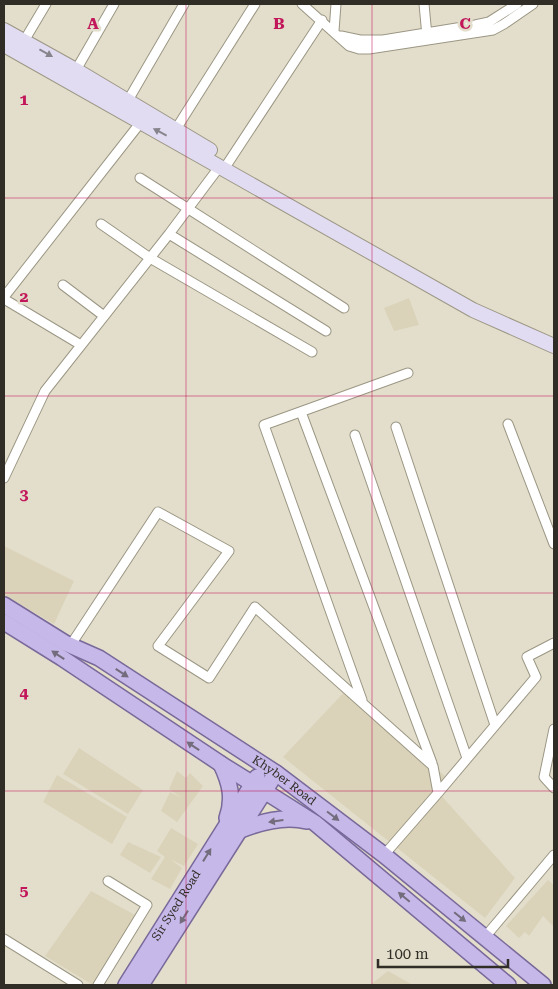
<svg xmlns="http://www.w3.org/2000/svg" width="558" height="989" font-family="'Roboto Serif',serif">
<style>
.built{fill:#dad3b9}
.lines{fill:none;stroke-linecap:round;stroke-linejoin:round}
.street-casing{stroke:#9b9784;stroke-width:11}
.secondary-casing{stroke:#9b9784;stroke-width:16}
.primary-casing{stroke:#78699a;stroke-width:18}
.street{stroke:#fff;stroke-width:9}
.secondary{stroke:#e2dcf3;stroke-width:14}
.primary{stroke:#c6b8e8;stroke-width:15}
.oneway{fill:#88848c}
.oneway2{fill:#736c7d}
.grid{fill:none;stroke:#c2185b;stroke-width:1;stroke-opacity:0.55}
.labels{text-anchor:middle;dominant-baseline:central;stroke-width:5;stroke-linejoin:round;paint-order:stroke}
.street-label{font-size:12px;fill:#2f2d26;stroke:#e3decb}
.grid-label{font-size:16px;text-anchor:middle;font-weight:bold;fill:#c2185b;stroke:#e3decb;stroke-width:5;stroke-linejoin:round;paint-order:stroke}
</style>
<rect width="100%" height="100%" fill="#e3decb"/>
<path class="built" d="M 409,298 L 419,325 L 394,331 L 384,308 Z
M 4,546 L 74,581 L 54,624 L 4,595 Z
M 348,688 L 446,777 L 439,793 L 515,878 L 485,918 L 283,757 Z
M 79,748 L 143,790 L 128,814 L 63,774 Z
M 177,771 L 186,778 L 190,773 L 203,786 L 177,822 L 161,811 L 170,792 L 182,798 L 169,789 Z
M 57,775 L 127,817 L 112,844 L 43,802 Z
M 171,828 L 198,844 L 184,866 L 170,859 L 182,868 L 170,889 L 151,879 L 165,857 L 157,851 Z
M 128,842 L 161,857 L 150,873 L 120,855 Z
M 548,880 L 554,885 L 554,927 L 543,916 L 529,936 L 525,932 L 519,938 L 506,926 Z
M 91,891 L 137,916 L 93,985 L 45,956 Z
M 388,971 L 413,985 L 370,985 Z"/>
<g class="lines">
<defs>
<path id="street" d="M 302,4 L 349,46 L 359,49 L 369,49 L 493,30 L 504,24 L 533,4
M 424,4 L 427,36
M 334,31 L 336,4
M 341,36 L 360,40 L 383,40 L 475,25 L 489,22 L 517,4
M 24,41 L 46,4
M 76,70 L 114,4
M 127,102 L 184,4
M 176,129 L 255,4
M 224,169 L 322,20
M 140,178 L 344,308
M 101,224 L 150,258 L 312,352
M 169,234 L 326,331
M 63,285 L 104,316
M 4,297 L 141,122
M 4,299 L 81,345
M 301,412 L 432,763
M 508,424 L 554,544
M 396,427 L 495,725
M 355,435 L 467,758
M 4,478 L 45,391 L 169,234 L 220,166
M 70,646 L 158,512 L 229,551 L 158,646 L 209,678 L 255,607 L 433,766 L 438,793 L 384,855
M 362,700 L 264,425 L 408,373
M 554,729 L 544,777 L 554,788
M 438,793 L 536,677 L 527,657 L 554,643
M 485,937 L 554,855
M 4,939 L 78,985
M 98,985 L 147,905 L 108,881"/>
<path id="secondary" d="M 4,30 L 76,70 L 210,150
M 4,45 L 473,310 L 554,346"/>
<g id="primary">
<path id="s1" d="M 4,605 L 65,643 L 99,658 L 276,773 L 384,855 L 543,985"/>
<path d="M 4,622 L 62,658 L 221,764 L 315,823 L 508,985"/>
<path d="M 221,764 C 230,783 234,798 227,818"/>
<path d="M 238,831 C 260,822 284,815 307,821"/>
<path id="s2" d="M 126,985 L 257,777"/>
<path d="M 141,985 L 276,773"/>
</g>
</defs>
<use href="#street" class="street-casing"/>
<use href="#secondary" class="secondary-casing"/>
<use href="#primary" class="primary-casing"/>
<use href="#street" class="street"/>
<use href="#secondary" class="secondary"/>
<use href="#primary" class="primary"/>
</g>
<defs><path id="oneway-solid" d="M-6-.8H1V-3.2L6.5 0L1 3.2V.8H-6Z" transform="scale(1.25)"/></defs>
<g class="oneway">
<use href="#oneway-solid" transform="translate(46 53) rotate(29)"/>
<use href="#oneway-solid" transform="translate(160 132) rotate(-152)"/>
</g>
<g class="oneway2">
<use href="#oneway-solid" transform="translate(58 655) rotate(-147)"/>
<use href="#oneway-solid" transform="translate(122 673) rotate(33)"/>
<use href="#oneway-solid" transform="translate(193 746) rotate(-146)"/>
<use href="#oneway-solid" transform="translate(333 816) rotate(37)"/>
<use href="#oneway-solid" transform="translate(276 821) rotate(172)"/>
<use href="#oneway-solid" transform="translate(207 855) rotate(-58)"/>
<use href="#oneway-solid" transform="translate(404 897) rotate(-140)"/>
<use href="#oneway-solid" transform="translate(184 917) rotate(122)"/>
<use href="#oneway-solid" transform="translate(460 917) rotate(39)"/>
</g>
<path class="grid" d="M 186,4 L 186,985M 372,4 L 372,985M 4,198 L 554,198M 4,396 L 554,396M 4,593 L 554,593M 4,791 L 554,791"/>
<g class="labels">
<g class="street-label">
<text stroke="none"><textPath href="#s1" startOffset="331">Khyber Road</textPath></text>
<text stroke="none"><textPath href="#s2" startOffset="94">Sir Syed Road</textPath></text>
</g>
</g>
<g class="grid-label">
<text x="93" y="29">A</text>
<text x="279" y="29">B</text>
<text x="465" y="29">C</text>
<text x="24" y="105">1</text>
<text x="24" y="302">2</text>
<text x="24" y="500">3</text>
<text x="24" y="698">4</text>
<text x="24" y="896">5</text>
</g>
<rect width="558" height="989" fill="none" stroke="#2f2d26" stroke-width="10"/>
<path d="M378 959v8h130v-8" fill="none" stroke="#2f2d26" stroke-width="2.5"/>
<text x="386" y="959" font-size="15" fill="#2f2d26" stroke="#e3decb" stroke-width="4" paint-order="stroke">100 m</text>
</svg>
